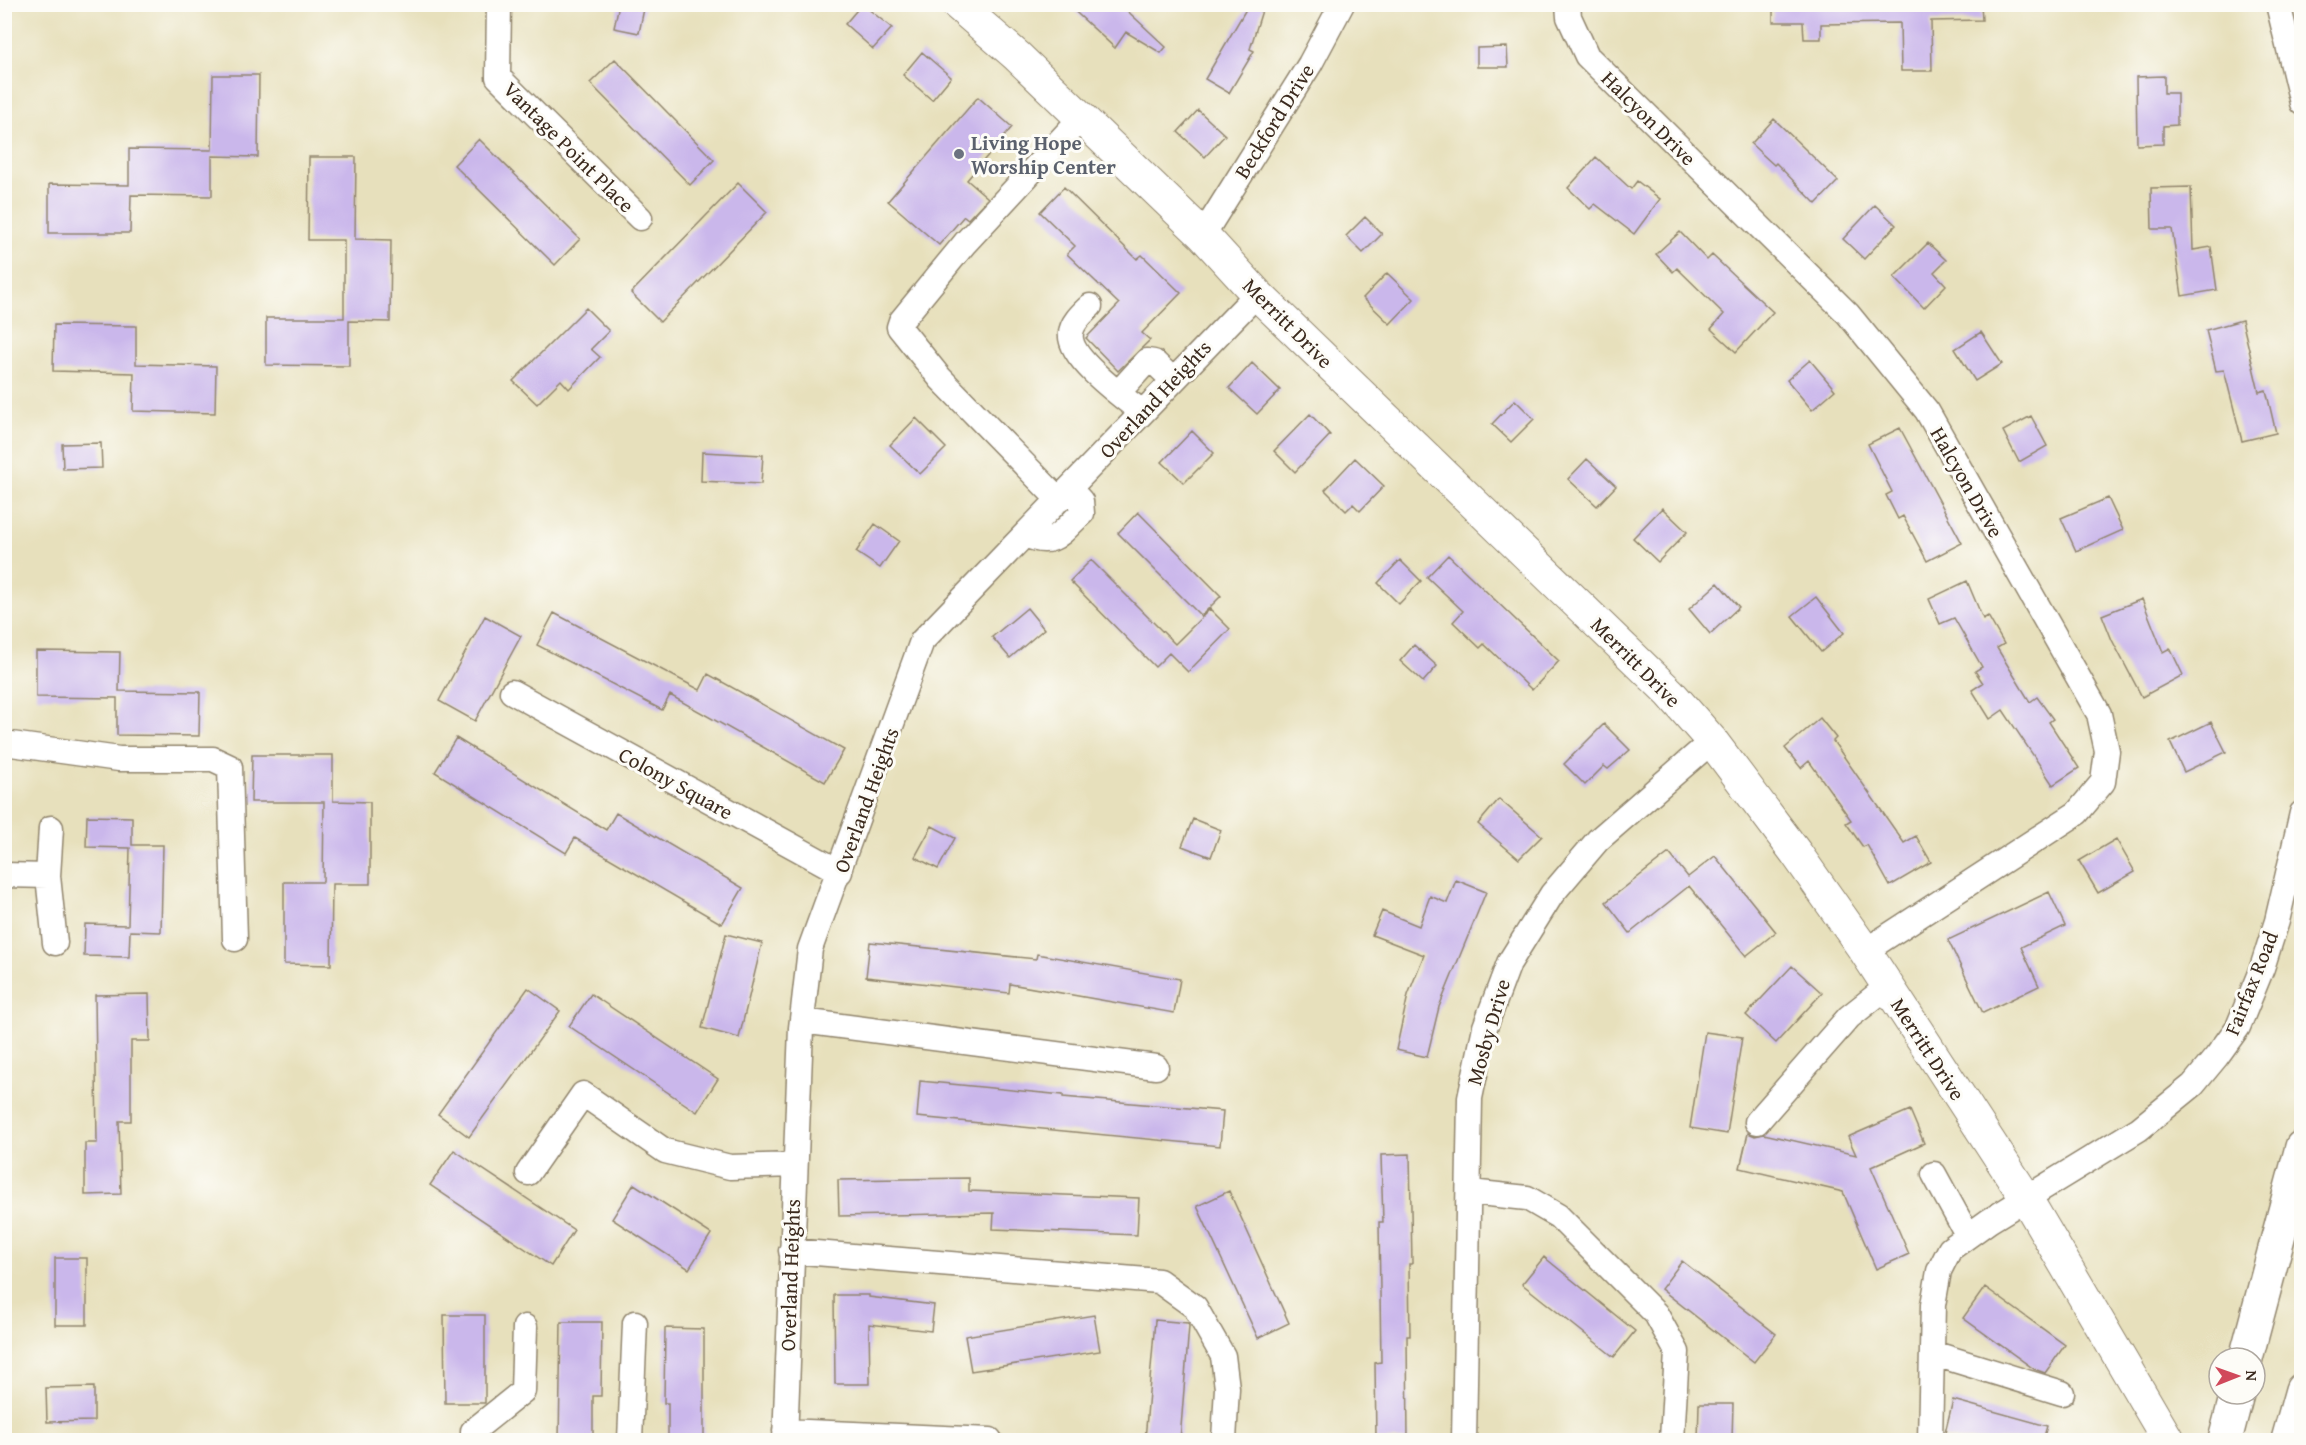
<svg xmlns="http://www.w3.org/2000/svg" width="2306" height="1445" font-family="'Gentium Book Plus',serif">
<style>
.building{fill:#cab7eb}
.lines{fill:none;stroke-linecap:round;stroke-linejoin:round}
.minor-casing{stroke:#91856d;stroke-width:27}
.major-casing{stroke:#91856d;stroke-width:34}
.highway-casing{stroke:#91856d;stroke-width:36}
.minor{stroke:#fff;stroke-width:24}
.major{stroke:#fff;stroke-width:32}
.highway{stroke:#fff;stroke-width:33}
.worship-dot{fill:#6b7280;stroke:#fdfcf7;stroke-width:2}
.labels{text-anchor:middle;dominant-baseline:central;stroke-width:6;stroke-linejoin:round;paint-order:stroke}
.street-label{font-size:21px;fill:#3b2a1e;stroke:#fdfcf7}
.worship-label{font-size:21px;font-weight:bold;fill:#5b616d;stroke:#fdfcf7;text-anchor:start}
</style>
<rect width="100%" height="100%" fill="#fdfcf7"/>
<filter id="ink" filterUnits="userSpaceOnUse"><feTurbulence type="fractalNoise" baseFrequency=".0167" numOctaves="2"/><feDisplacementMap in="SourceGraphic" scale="12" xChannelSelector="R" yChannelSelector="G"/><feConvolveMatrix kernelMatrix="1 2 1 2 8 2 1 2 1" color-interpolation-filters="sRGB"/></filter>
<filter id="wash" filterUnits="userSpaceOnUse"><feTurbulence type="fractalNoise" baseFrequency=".008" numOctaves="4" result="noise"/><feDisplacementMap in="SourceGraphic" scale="24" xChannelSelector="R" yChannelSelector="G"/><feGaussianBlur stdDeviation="1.35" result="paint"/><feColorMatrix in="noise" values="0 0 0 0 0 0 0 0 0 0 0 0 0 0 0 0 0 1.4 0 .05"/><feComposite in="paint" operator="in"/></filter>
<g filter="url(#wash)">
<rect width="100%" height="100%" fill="#e7e0bc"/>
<g id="blocks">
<path class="building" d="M 619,4 L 645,4 L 639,33 L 614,28 Z
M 862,4 L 892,28 L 873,49 L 845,24 Z
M 1067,4 L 1120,4 L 1166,47 L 1161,53 L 1126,32 L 1115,48 Z
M 1249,4 L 1264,4 L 1250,49 L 1254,51 L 1229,93 L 1205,79 Z
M 1773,4 L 1981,4 L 1982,20 L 1931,21 L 1932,71 L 1901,71 L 1900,23 L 1821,24 L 1821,39 L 1804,39 L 1803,22 L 1773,22 Z
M 1507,47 L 1508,67 L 1477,67 L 1477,48 Z
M 922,52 L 951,77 L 932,100 L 903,75 Z
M 615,59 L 714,160 L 690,185 L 590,83 Z
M 213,75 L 259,75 L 258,157 L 212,156 L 212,196 L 131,195 L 130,233 L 49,233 L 49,184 L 129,185 L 129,149 L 212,150 Z
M 2164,76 L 2164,93 L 2177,93 L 2177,125 L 2163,126 L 2163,144 L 2137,145 L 2136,77 Z
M 978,97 L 1012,127 L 967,180 L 988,198 L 968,219 L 964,216 L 939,245 L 888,201 Z
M 1198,110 L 1225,135 L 1205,157 L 1178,132 Z
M 1774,119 L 1838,181 L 1816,204 L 1776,163 L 1774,165 L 1751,144 Z
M 479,139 L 580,239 L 555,265 L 454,165 Z
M 309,157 L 356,157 L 355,239 L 391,240 L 390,322 L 349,321 L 349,366 L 266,365 L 266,318 L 344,318 L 344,240 L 308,240 Z
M 1596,157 L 1631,189 L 1637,181 L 1660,199 L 1634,234 L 1595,204 L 1590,209 L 1568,188 Z
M 738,183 L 767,212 L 660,322 L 631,293 Z
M 1064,187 L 1137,259 L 1142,255 L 1181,293 L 1142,333 L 1150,340 L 1118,371 L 1086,338 L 1119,304 L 1067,254 L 1075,246 L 1040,212 Z
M 2191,187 L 2193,250 L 2211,247 L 2217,290 L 2182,296 L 2172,229 L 2152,229 L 2151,188 Z
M 1875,205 L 1896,225 L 1864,259 L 1843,239 Z
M 1365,217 L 1382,234 L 1363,253 L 1346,236 Z
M 1680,232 L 1707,260 L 1712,255 L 1773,312 L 1736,352 L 1711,329 L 1724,314 L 1677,268 L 1673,272 L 1656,254 Z
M 1928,243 L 1946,260 L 1934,272 L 1946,285 L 1924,308 L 1894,277 Z
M 1387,273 L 1414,299 L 1390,324 L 1363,298 Z
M 586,308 L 609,331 L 591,349 L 600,357 L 569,389 L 561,380 L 537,404 L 513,381 Z
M 2242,320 L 2259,392 L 2266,390 L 2276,433 L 2242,441 L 2224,370 L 2216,371 L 2206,330 Z
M 54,325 L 136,326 L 136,364 L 216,366 L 215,413 L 133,411 L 134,373 L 53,371 Z
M 1981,332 L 2002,364 L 1975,381 L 1955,349 Z
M 1810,360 L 1835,390 L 1812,410 L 1787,380 Z
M 1252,363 L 1280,390 L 1257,414 L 1229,388 Z
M 1515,400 L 1534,419 L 1511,442 L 1492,424 Z
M 1310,414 L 1330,435 L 1295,472 L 1274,451 Z
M 2031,416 L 2047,446 L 2019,462 L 2003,431 Z
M 916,418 L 946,448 L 920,474 L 890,445 Z
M 1900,428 L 1962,543 L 1927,561 L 1903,516 L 1898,519 L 1886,495 L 1892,492 L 1868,444 Z
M 1192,431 L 1214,453 L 1184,483 L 1162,462 Z
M 101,443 L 102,468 L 63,469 L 62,444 Z
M 702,452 L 763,455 L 761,484 L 701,481 Z
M 1355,458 L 1384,486 L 1360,511 L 1353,504 L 1346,511 L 1325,490 Z
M 1587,459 L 1616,486 L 1597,506 L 1568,479 Z
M 2108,498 L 2123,530 L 2076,551 L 2061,518 Z
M 1662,508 L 1687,532 L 1658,562 L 1633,538 Z
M 1138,512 L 1221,596 L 1201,616 L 1118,533 Z
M 875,524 L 899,541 L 880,568 L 856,552 Z
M 1448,555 L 1559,661 L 1532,690 L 1484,644 L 1480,648 L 1453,622 L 1463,611 L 1427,577 Z
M 1091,560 L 1175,644 L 1210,609 L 1230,629 L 1188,672 L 1169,653 L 1155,667 L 1070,581 Z
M 1400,560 L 1421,581 L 1399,604 L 1378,583 Z
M 1967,581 L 1983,619 L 1988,616 L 2004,644 L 1997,648 L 2030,702 L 2037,697 L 2053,719 L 2049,722 L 2079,768 L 2053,785 L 2003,710 L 1990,719 L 1972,690 L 1983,683 L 1975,671 L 1982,667 L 1954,618 L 1940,624 L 1929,599 Z
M 1718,583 L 1739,607 L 1710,634 L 1689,609 Z
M 1816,597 L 1844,633 L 1821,652 L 1792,616 Z
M 2142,599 L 2163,652 L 2170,648 L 2183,675 L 2142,697 L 2112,640 L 2102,615 Z
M 1027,608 L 1044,629 L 1010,658 L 992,637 Z
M 554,613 L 700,690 L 708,674 L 844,750 L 825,782 L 670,695 L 662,710 L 537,645 Z
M 485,616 L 521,636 L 475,721 L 439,701 Z
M 1414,645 L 1437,666 L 1423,682 L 1400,661 Z
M 36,651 L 120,652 L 119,691 L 200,692 L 199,736 L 117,735 L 117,698 L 36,697 Z
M 1820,718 L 1836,738 L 1833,741 L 1904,843 L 1916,836 L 1931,862 L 1890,886 L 1867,845 L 1863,847 L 1846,823 L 1851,820 L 1809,761 L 1801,768 L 1785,748 Z
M 2211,722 L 2226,752 L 2184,772 L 2170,742 Z
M 1604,724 L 1630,750 L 1608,769 L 1604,766 L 1585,785 L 1564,764 Z
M 456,738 L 606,830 L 616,813 L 743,888 L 722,924 L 575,838 L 566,853 L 435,772 Z
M 252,755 L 333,755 L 333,801 L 370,802 L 370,884 L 332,884 L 331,965 L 284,964 L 284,882 L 323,882 L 324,802 L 251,802 Z
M 1499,799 L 1542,836 L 1519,859 L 1478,824 Z
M 87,816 L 132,817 L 132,845 L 163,845 L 161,932 L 130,931 L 129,957 L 84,956 L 85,924 L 128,925 L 130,848 L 86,847 Z
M 1193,819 L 1221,830 L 1211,857 L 1182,846 Z
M 932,826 L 955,838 L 938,869 L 915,857 Z
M 2116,839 L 2135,872 L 2098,893 L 2079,861 Z
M 1669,853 L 1688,877 L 1715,856 L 1776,932 L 1746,956 L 1689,886 L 1630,933 L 1606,902 Z
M 1456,880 L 1486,892 L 1439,1007 L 1427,1057 L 1396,1050 L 1408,995 L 1424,955 L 1372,935 L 1382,911 L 1419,926 L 1430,896 L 1447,903 Z
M 2049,892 L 2065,926 L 2021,947 L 2039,986 L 1983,1013 L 1948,940 Z
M 726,934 L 762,943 L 739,1038 L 702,1028 Z
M 870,942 L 1036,959 L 1037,954 L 1180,979 L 1174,1013 L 1010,984 L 1009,993 L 866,977 Z
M 1792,966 L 1822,993 L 1776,1043 L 1746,1015 Z
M 528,988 L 560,1011 L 469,1137 L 438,1114 Z
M 149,994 L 150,1041 L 131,1041 L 131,1121 L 119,1121 L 121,1194 L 85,1195 L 85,1143 L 97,1143 L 95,995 Z
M 591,994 L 718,1079 L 697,1112 L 569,1026 Z
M 1705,1032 L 1742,1037 L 1727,1134 L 1690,1128 Z
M 920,1081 L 1063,1095 L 1063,1097 L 1223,1111 L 1220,1146 L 917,1117 Z
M 1910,1110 L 1924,1143 L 1871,1167 L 1909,1254 L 1876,1269 L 1843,1192 L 1740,1168 L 1748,1133 L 1755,1136 L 1764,1134 L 1856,1155 L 1848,1137 Z
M 454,1150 L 574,1230 L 551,1266 L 430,1185 Z
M 1410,1154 L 1412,1264 L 1409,1264 L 1410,1336 L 1407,1336 L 1408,1440 L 1376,1440 L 1375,1363 L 1381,1362 L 1379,1222 L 1383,1222 L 1381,1155 Z
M 969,1178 L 969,1191 L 1139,1198 L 1137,1235 L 993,1229 L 994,1213 L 839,1216 L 838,1180 Z
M 634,1184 L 711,1234 L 689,1269 L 612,1219 Z
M 1229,1191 L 1289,1323 L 1258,1338 L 1197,1206 Z
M 1544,1257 L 1635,1331 L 1614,1357 L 1522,1284 Z
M 55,1258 L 87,1258 L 87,1325 L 55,1325 Z
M 1682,1261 L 1776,1334 L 1754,1362 L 1661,1289 Z
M 1985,1287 L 2065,1345 L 2045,1373 L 2034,1369 L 1963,1318 Z
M 834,1295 L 869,1295 L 869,1297 L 934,1305 L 931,1331 L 869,1324 L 870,1384 L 835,1384 Z
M 444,1315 L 485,1315 L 485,1403 L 445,1403 Z
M 1094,1315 L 1100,1351 L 971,1371 L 965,1336 Z
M 1155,1320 L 1188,1323 L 1189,1326 L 1180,1440 L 1145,1440 Z
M 561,1322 L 602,1322 L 601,1396 L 593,1396 L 593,1440 L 559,1440 Z
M 665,1328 L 704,1329 L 704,1440 L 668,1440 L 668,1403 L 664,1403 Z
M 94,1387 L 94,1421 L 47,1422 L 46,1388 Z
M 1953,1400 L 2047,1426 L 2043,1440 L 1959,1440 L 1944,1437 Z
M 1699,1404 L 1733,1404 L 1732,1440 L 1698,1440 Z"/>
</g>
</g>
<g filter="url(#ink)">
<use href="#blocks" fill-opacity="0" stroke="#91856d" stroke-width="1.5"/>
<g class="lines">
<defs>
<path id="minor" d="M 499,4 L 498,77 L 640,218
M 1568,4 L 1569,17 L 1587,56 L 1848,314 L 1927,411 L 2099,714 L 2107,751 L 2103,782 L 2077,813 L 1865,951
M 2278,4 L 2302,103
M 1203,235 L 1310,64 L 1342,4
M 1090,306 C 1083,313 1072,322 1071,333 C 1067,357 1124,398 1142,412
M 1118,393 L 1147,361 L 1154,362 L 1173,380
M 1059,500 L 940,378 L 899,327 L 901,321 L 965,243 L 1081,118
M 1026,535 C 1054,549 1061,532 1082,513 L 1081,501 L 1070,489
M 512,692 L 840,872
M 4,743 L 119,759 L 213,759 L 230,767 L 235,939
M 4,875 L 48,876 L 55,943
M 48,876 L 51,828
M 802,1021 L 1156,1067
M 1757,1122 L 1849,1017 L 1887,987
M 528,1173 L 583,1094 L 665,1151 L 730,1167 L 794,1165
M 1934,1174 L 1968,1236
M 1470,1192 L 1527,1198 L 1558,1216 L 1656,1314 L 1677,1352 L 1672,1440
M 791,1251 L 1159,1281 L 1195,1307 L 1223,1356 L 1227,1388 L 1224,1440
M 1932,1353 L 2062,1393
M 785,1431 L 990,1440
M 473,1440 L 473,1431 L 523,1391 L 525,1327
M 630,1440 L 635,1323
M 785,1440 L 801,1028 L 810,949 L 922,641 L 1257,294
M 1464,1440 L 1470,1098 L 1485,1027 L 1509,963 L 1552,894 L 1598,840 L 1712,741
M 1930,1440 L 1933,1305 L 1939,1271 L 1950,1249 L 1989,1221 L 2139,1129 L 2193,1085 L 2217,1056 L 2238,1027 L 2262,968 L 2277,921 L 2302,813"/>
<path id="major" d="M 957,4 L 1017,56 L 1203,235 L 1257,294 L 1670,693 L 1712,741 L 1796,853 L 1865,951 L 2026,1198 L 2168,1440"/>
<path id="highway" d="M 2246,1358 L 2302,1147
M 2225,1440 L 2237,1394
M 2288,1440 L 2302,1390"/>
</defs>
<use href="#minor" class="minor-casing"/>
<use href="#major" class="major-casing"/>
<use href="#highway" class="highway-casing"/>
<use href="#minor" class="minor"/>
<use href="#major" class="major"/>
<use href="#highway" class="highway"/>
</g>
</g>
<circle class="worship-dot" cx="959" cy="154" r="6"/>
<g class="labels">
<g class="street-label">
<text transform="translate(1649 118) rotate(45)">Halcyon Drive</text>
<text transform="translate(1274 121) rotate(-58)">Beckford Drive</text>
<text transform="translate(569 147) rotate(45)">Vantage Point Place</text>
<text transform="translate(1288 323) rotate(45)">Merritt Drive</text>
<text transform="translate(1155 399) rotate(-47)">Overland Heights</text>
<text transform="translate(1967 482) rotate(60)">Halcyon Drive</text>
<text transform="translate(1636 662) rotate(45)">Merritt Drive</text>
<text transform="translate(676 783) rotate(29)">Colony Square</text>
<text transform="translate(866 800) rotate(-70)">Overland Heights</text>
<text transform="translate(2251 983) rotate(-68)">Fairfax Road</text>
<text transform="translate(1488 1032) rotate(-74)">Mosby Drive</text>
<text transform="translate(1928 1049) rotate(57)">Merritt Drive</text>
<text transform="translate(790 1275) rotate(-88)">Overland Heights</text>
</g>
<g class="worship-label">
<text x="971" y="142">Living Hope<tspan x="971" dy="24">Worship Center</tspan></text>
</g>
</g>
<rect width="2306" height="1445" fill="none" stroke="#fdfcf7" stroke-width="24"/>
<g transform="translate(2237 1376) rotate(89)"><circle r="28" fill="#fdfcf7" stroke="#afa8a0" stroke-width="1.5"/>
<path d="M0-4.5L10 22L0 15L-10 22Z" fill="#d1495b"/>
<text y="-9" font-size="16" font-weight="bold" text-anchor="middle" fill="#3b2a1e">N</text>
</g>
</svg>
